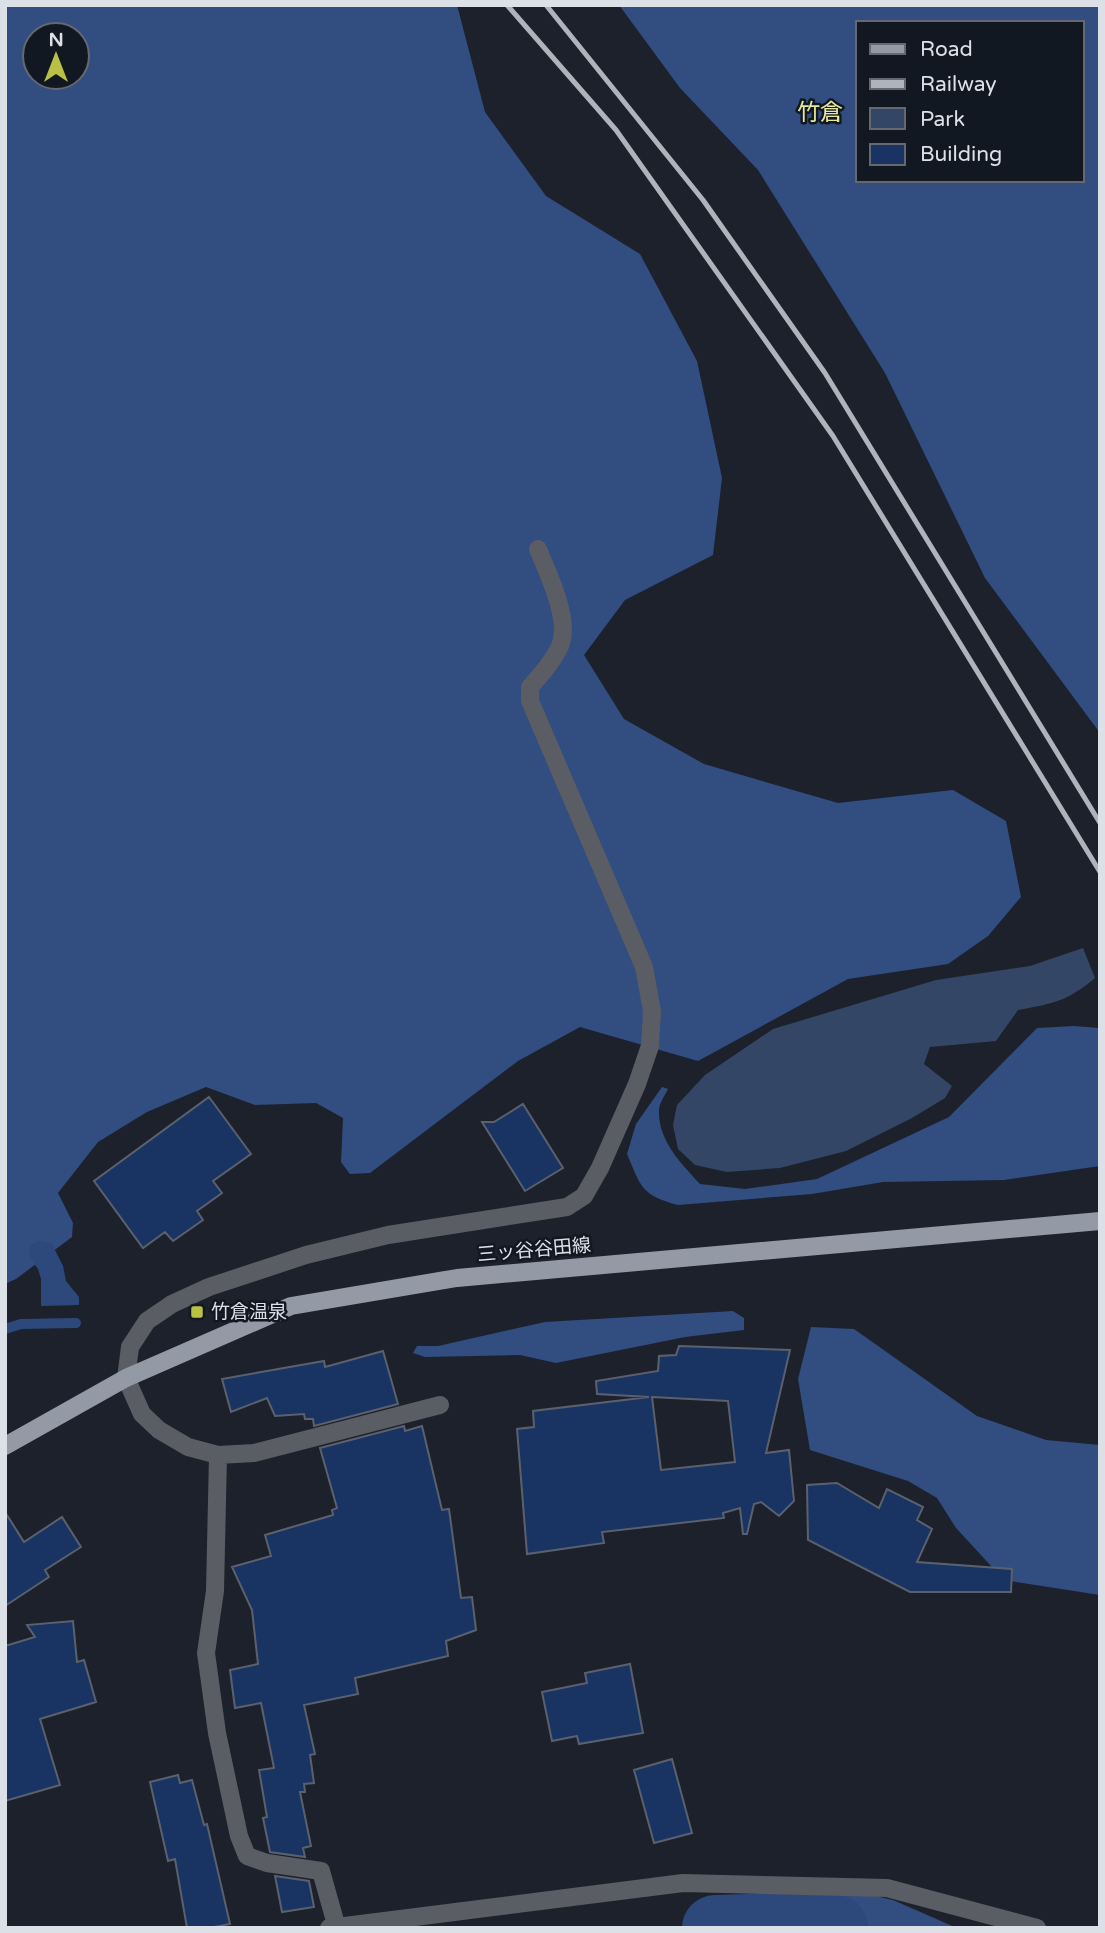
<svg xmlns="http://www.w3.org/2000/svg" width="1105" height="1933" font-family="'Varela Round','Noto Sans JP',sans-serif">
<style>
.green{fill:#344666}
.forest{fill:#324d80;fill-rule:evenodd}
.water{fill:#2d487a}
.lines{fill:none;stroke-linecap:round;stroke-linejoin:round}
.stream{stroke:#2d487a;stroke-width:10}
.river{stroke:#2d487a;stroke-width:66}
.building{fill:#193363;stroke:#5a616d;stroke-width:2;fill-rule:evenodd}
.minor{stroke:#5a5d63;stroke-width:18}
.major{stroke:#939aa5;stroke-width:18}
.rail{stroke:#afb4bc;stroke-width:5}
.poi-dot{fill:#bac045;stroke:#121822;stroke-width:2.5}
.labels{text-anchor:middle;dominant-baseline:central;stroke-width:5;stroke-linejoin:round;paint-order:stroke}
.street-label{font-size:19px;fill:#dce0e7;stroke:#121822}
.poi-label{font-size:19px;fill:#dce0e7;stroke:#121822;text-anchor:start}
.quarter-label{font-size:23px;fill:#e4e99b;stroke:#121822}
</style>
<rect width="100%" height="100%" fill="#1c212c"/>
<path class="green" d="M 1083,948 L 1095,978 C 1068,1001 1052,1004 1018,1010 L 996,1041 L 930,1047 L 924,1064 L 952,1086 L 945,1098 L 912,1118 L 846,1151 L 780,1168 L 727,1172 L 695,1165 L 678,1149 L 673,1125 L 677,1105 L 705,1075 L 773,1029 L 936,980 L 1030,966 Z"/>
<path class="forest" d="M 5,5 L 457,5 L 485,112 L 546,196 L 640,254 L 697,361 L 722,478 L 713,555 L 625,600 L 584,655 L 624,719 L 704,764 L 838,803 L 953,790 L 1006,821 L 1021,897 L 988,936 L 948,964 L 848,979 L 698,1061 L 580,1027 L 518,1061 L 370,1173 L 350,1174 L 341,1162 L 343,1118 L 316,1103 L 255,1105 L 206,1087 L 147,1112 L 98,1142 L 58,1193 L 73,1223 L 72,1237 L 16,1279 L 5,1284 ZM 35,35 L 77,35 L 77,77 L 35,77 Z
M 619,5 L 1100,5 L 1100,733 L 985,578 L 885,373 L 758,170 L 680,88 ZM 858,23 L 1082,23 L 1082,180 L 858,180 Z
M 1074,1026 L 1100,1028 L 1100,1166 L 1004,1180 L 883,1182 L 812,1194 L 678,1205 C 641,1195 641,1187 627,1154 L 636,1124 L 662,1087 L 668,1089 C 665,1095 659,1104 659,1110 C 658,1141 681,1163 700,1184 L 745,1189 L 817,1179 L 949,1117 L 1037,1028 Z
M 733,1311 L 744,1318 L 744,1330 L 685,1337 L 556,1363 L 520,1355 L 425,1357 L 413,1353 L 417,1346 L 438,1346 L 545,1322 Z
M 811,1327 L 854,1329 L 977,1416 L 1046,1440 L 1100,1445 L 1100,1595 L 1004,1580 L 956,1528 L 937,1498 L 908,1481 L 810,1450 L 798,1379 Z
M 800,1879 L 893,1900 L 957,1928 L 706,1928 L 742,1903 Z"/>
<path class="water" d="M 43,1241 L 52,1244 L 63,1266 L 66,1281 L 79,1297 L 79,1305 L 41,1306 L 41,1279 L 38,1269 L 29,1256 L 30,1246 L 36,1242 Z"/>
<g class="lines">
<path class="stream" d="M 5,1329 L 21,1324 L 76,1323"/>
<path class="river" d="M 715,1928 L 808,1925 L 835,1928"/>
</g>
<path class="building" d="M 209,1097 L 251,1154 L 213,1181 L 222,1193 L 197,1211 L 203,1220 L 173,1241 L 165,1232 L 143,1248 L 94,1181 Z
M 523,1104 L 563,1168 L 525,1191 L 482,1122 L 494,1122 Z
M 679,1346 L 790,1350 L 766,1453 L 789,1450 L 794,1501 L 779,1516 L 761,1502 L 754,1504 L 747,1534 L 743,1534 L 740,1508 L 723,1513 L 724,1518 L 602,1532 L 604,1543 L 527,1554 L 517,1429 L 534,1427 L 533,1411 L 649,1397 L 597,1394 L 596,1381 L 658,1371 L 659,1356 L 676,1355 ZM 652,1397 L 728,1401 L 735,1462 L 661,1470 Z
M 383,1351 L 398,1404 L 314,1426 L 313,1419 L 305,1419 L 304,1414 L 275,1416 L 267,1398 L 231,1412 L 222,1379 L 324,1361 L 325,1367 Z
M 404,1426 L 405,1431 L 422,1426 L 442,1510 L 449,1509 L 461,1598 L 472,1597 L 476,1630 L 446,1641 L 448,1656 L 355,1678 L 358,1694 L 304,1705 L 315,1754 L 310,1755 L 314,1783 L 304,1784 L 305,1792 L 300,1792 L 311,1846 L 303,1848 L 305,1857 L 270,1852 L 263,1818 L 267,1817 L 259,1770 L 274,1768 L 261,1703 L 235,1708 L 230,1670 L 258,1664 L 252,1610 L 232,1567 L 271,1556 L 265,1535 L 333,1515 L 332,1510 L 337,1508 L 320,1448 Z
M 837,1483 L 879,1508 L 887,1489 L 923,1507 L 917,1520 L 932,1529 L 917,1562 L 1012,1569 L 1011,1592 L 910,1592 L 808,1540 L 807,1485 Z
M 5,1512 L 24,1542 L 62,1517 L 81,1547 L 45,1570 L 49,1577 L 5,1606 Z
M 73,1621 L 77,1662 L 84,1660 L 96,1702 L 40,1719 L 60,1785 L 5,1801 L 5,1646 L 35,1637 L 27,1625 Z
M 630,1664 L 643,1733 L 579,1744 L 577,1736 L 552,1741 L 542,1692 L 587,1683 L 585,1673 Z
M 672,1759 L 692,1833 L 654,1843 L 634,1770 Z
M 178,1775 L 180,1783 L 192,1780 L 204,1825 L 207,1824 L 230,1924 L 209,1928 L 187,1928 L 175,1859 L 168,1861 L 150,1782 Z
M 275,1876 L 309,1881 L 314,1907 L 282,1912 Z"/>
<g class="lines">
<path class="minor" d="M 440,1405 L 254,1453 L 218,1455 L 188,1447 L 159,1430 L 142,1414 L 126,1378 L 130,1347 L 147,1321 L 172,1304 L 209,1287 L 306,1255 L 388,1235 L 567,1207 L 584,1196 L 600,1168 L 637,1084 L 650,1046 L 652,1011 L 644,967 L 530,701 L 530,687 C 541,675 553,661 560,646 C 571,620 548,574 538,549
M 218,1455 L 215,1591 L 206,1653 L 217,1733 L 239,1836 L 247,1856 L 267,1863 L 321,1871 L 337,1928
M 329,1928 L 683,1883 L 887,1888 L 1037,1928"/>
<path class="major" d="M 5,1446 L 126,1378 L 291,1306 L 457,1278 L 1100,1221"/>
<path class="rail" d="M 507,5 L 616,130 L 833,436 L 1100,872
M 546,5 L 703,200 L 825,373 L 1100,823"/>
</g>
<rect class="poi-dot" x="190" y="1305" width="14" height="14" rx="3.5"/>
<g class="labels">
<g class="street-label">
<text transform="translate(534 1250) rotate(-5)">三ッ谷谷田線</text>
</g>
<g class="poi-label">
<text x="211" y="1312">竹倉温泉</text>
</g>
<g class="quarter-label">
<text x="820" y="113">竹倉</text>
</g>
</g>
<rect width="1105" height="1933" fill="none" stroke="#dce0e7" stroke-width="14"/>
<rect x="856" y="21" width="228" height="161" fill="#121822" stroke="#636871" stroke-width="2"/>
<rect x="870" y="44" width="35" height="10" fill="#939aa5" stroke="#636871" stroke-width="2"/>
<text x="920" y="56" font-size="21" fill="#dce0e7">Road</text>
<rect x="870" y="79" width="35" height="10" fill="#afb4bc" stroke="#636871" stroke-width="2"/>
<text x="920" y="91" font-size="21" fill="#dce0e7">Railway</text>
<rect x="870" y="108" width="35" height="21" fill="#344666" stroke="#636871" stroke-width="2"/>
<text x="920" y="126" font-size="21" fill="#dce0e7">Park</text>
<rect x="870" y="144" width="35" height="21" fill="#193363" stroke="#636871" stroke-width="2"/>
<text x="920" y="161" font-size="21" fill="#dce0e7">Building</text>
<g transform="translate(56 56)"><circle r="33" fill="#121822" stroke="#636871" stroke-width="2"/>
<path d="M0-5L12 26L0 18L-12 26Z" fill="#bac045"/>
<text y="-10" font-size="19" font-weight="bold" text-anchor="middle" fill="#dce0e7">N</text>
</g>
</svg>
